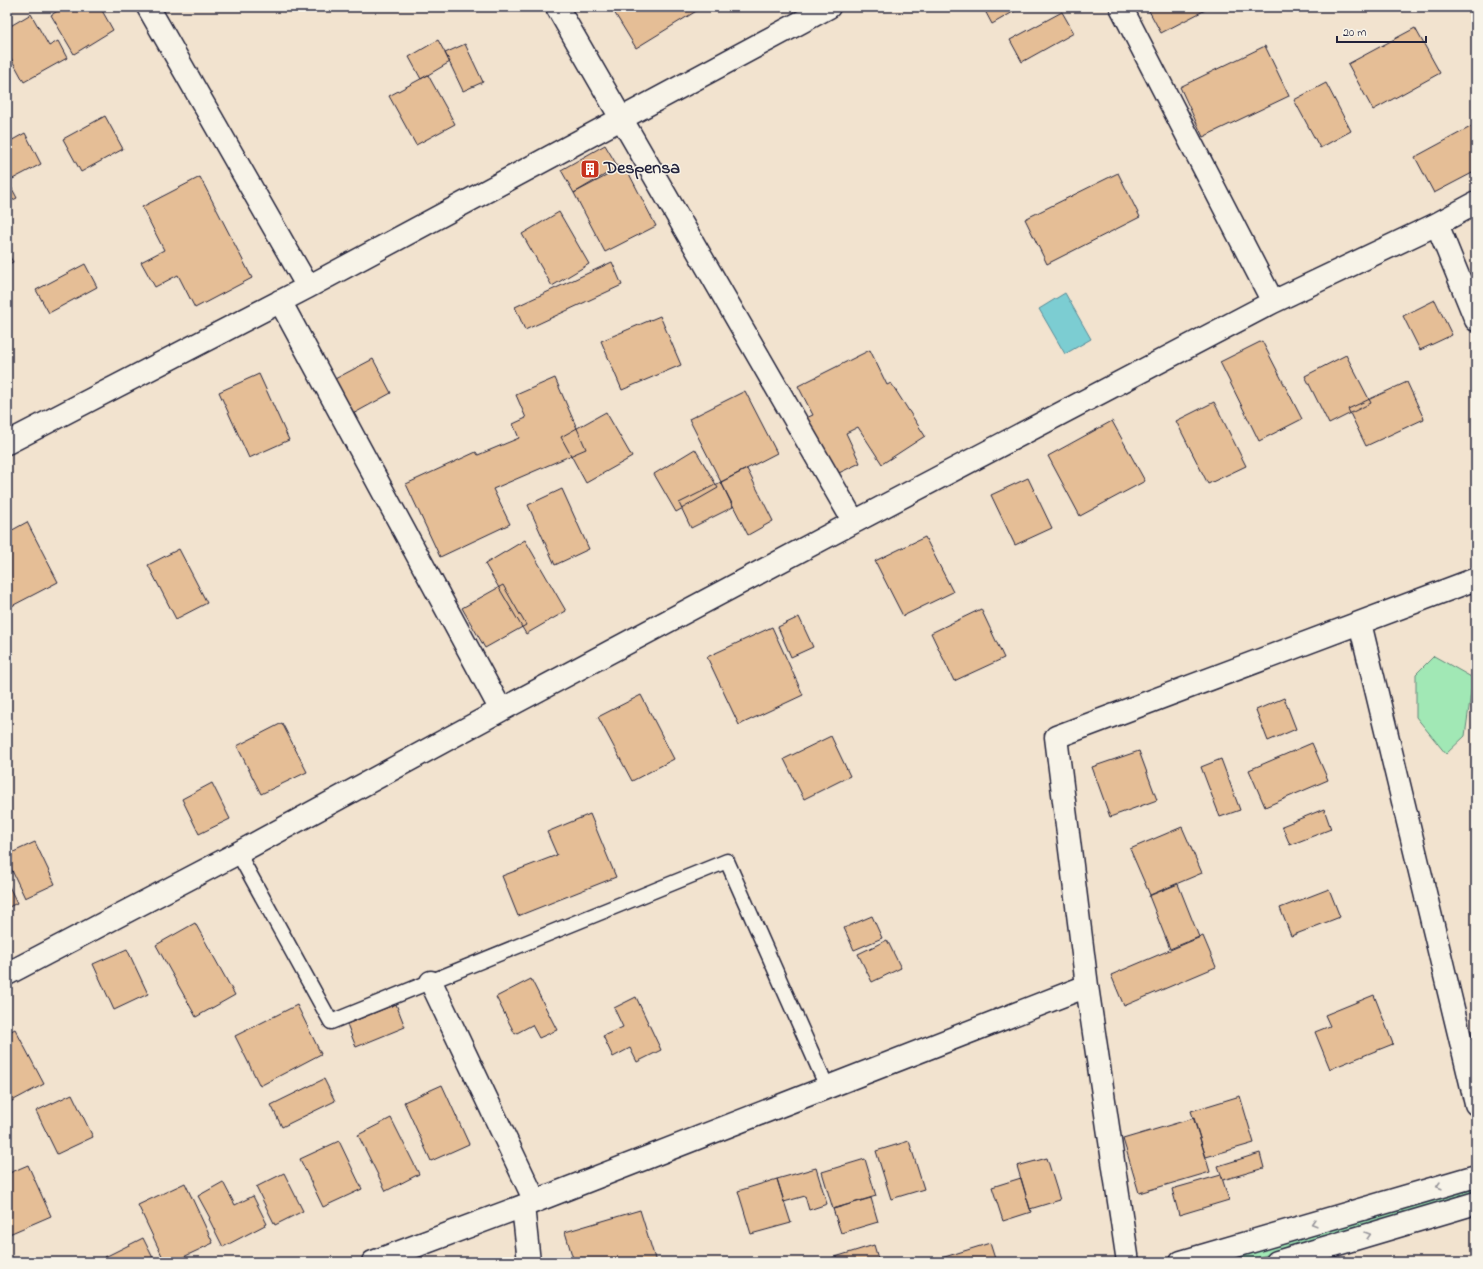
<svg xmlns="http://www.w3.org/2000/svg" width="1483" height="1269" font-family="'Indie Flower',sans-serif">
<style>
.green{fill:#a1e8b5;stroke:#628578}
.water{fill:#7bcdd2;stroke:#578996}
.building{fill:#e5be96;stroke:#22223b}
.lines{fill:none;stroke-linecap:round;stroke-linejoin:round}
.lane-casing{stroke:#22223b;stroke-width:17}
.street-casing{stroke:#22223b;stroke-width:25}
.lane{stroke:#f7f3e8;stroke-width:14}
.street{stroke:#f7f3e8;stroke-width:22}
.oneway{stroke:#97959a}
.labels{text-anchor:middle;dominant-baseline:central;stroke-width:3;stroke-linejoin:round;paint-order:stroke}
.poi-label{font-size:18px;font-weight:bold;fill:#22223b;stroke:#f7f3e8;text-anchor:start}
</style>
<rect width="100%" height="100%" fill="#f2e3cf"/>
<filter id="ink" filterUnits="userSpaceOnUse"><feTurbulence type="fractalNoise" baseFrequency=".025" numOctaves="2"/><feDisplacementMap in="SourceGraphic" scale="8" xChannelSelector="R" yChannelSelector="G"/><feConvolveMatrix kernelMatrix="1 2 1 2 8 2 1 2 1" color-interpolation-filters="sRGB"/></filter>
<g filter="url(#ink)">
<path class="green" d="M 1434,656 L 1473,678 L 1465,736 L 1446,754 L 1416,717 L 1416,674 Z
M 1472,1189 L 1473,1192 L 1471,1195 L 1243,1262 L 1217,1262 Z"/>
<path class="water" d="M 1065,293 L 1091,339 L 1065,354 L 1039,309 Z"/>
<path class="building" d="M 64,7 L 100,7 L 113,30 L 74,54 L 51,15 Z
M 611,7 L 696,7 L 698,10 L 636,48 Z
M 983,7 L 1022,7 L 992,24 Z
M 1147,7 L 1211,7 L 1161,33 Z
M 1062,12 L 1074,33 L 1022,62 L 1010,40 Z
M 31,14 L 49,46 L 58,41 L 67,58 L 24,82 L 7,51 L 7,28 Z
M 1415,28 L 1440,73 L 1373,110 L 1348,64 Z
M 438,40 L 450,62 L 421,79 L 409,57 Z
M 465,44 L 483,82 L 463,91 L 445,53 Z
M 1265,46 L 1289,96 L 1203,137 L 1180,87 Z
M 428,75 L 455,124 L 416,145 L 389,96 Z
M 1326,83 L 1351,131 L 1320,148 L 1294,100 Z
M 105,116 L 123,149 L 81,172 L 63,139 Z
M 1476,124 L 1476,171 L 1434,193 L 1415,157 Z
M 25,133 L 41,164 L 7,182 L 7,143 Z
M 605,145 L 618,167 L 574,193 L 561,170 Z
M 625,166 L 656,226 L 605,252 L 574,193 Z
M 1118,173 L 1140,217 L 1047,264 L 1025,219 Z
M 200,177 L 252,278 L 195,308 L 178,275 L 155,287 L 141,262 L 164,250 L 142,207 Z
M 8,181 L 17,198 L 7,203 L 7,182 Z
M 559,212 L 589,264 L 552,286 L 522,234 Z
M 7,252 L 13,262 L 7,265 Z
M 612,262 L 622,285 L 525,330 L 515,307 Z
M 85,264 L 97,287 L 49,313 L 36,290 Z
M 1435,300 L 1452,335 L 1420,350 L 1403,316 Z
M 660,316 L 681,365 L 622,390 L 601,341 Z
M 1262,341 L 1302,419 L 1259,441 L 1220,362 Z
M 870,350 L 887,385 L 891,383 L 925,436 L 882,464 L 858,427 L 846,433 L 860,463 L 826,479 L 799,421 L 813,415 L 798,386 Z
M 1346,355 L 1371,403 L 1329,424 L 1305,376 Z
M 373,359 L 391,393 L 351,415 L 333,380 Z
M 259,374 L 289,440 L 249,458 L 219,392 Z
M 555,378 L 586,449 L 493,489 L 510,524 L 440,557 L 406,484 L 476,452 L 478,455 L 519,438 L 513,424 L 526,418 L 516,395 Z
M 1407,382 L 1424,419 L 1366,446 L 1348,409 Z
M 745,391 L 777,453 L 721,482 L 689,419 Z
M 1214,402 L 1246,466 L 1208,484 L 1176,421 Z
M 606,412 L 632,457 L 586,483 L 561,437 Z
M 1112,421 L 1145,481 L 1080,516 L 1048,456 Z
M 695,449 L 718,488 L 676,512 L 654,474 Z
M 747,469 L 773,521 L 748,535 L 721,482 Z
M 1028,478 L 1052,528 L 1015,545 L 991,495 Z
M 721,482 L 733,507 L 691,528 L 679,503 Z
M 562,489 L 589,549 L 555,565 L 528,505 Z
M 27,522 L 58,582 L 8,608 L 7,606 L 7,533 Z
M 925,537 L 953,592 L 903,616 L 875,561 Z
M 525,540 L 566,611 L 526,634 L 485,564 Z
M 179,549 L 207,603 L 176,619 L 148,565 Z
M 503,585 L 526,625 L 485,648 L 462,608 Z
M 981,609 L 1004,658 L 954,681 L 931,633 Z
M 799,617 L 813,647 L 791,657 L 778,627 Z
M 772,627 L 803,695 L 739,725 L 707,657 Z
M 641,695 L 674,759 L 632,781 L 598,717 Z
M 1284,698 L 1296,729 L 1268,741 L 1256,710 Z
M 282,723 L 307,772 L 261,794 L 237,746 Z
M 831,736 L 850,776 L 804,799 L 784,759 Z
M 1312,743 L 1328,780 L 1265,807 L 1249,770 Z
M 1139,751 L 1157,800 L 1110,817 L 1092,767 Z
M 1221,759 L 1240,810 L 1220,817 L 1201,767 Z
M 212,783 L 230,819 L 199,834 L 182,799 Z
M 1324,809 L 1331,829 L 1290,845 L 1282,826 Z
M 590,814 L 616,877 L 518,916 L 502,876 L 557,855 L 547,832 Z
M 1182,827 L 1202,873 L 1150,895 L 1130,849 Z
M 35,842 L 55,884 L 25,898 L 7,860 L 7,855 Z
M 7,882 L 17,903 L 7,908 Z
M 1178,884 L 1199,937 L 1170,949 L 1149,896 Z
M 1329,889 L 1340,917 L 1291,936 L 1280,908 Z
M 872,916 L 882,938 L 854,950 L 844,928 Z
M 195,923 L 235,995 L 196,1017 L 156,945 Z
M 1203,936 L 1216,967 L 1124,1006 L 1111,975 Z
M 887,940 L 901,968 L 872,982 L 858,954 Z
M 127,949 L 148,994 L 114,1010 L 93,964 Z
M 531,979 L 557,1030 L 539,1038 L 532,1025 L 515,1034 L 496,997 Z
M 1374,995 L 1393,1044 L 1330,1069 L 1315,1032 L 1330,1026 L 1325,1015 Z
M 636,997 L 661,1050 L 637,1062 L 630,1048 L 613,1057 L 603,1036 L 623,1027 L 614,1008 Z
M 396,1004 L 405,1027 L 356,1047 L 347,1024 Z
M 297,1005 L 321,1054 L 260,1086 L 235,1036 Z
M 15,1029 L 44,1084 L 10,1102 L 7,1096 L 7,1033 Z
M 324,1079 L 335,1101 L 282,1127 L 271,1105 Z
M 442,1085 L 469,1144 L 431,1161 L 404,1102 Z
M 72,1094 L 93,1137 L 57,1154 L 36,1111 Z
M 1240,1096 L 1254,1143 L 1206,1157 L 1191,1111 Z
M 391,1118 L 419,1174 L 386,1191 L 358,1135 Z
M 1194,1118 L 1210,1172 L 1139,1193 L 1123,1139 Z
M 339,1141 L 362,1189 L 323,1207 L 300,1159 Z
M 909,1141 L 924,1189 L 891,1199 L 876,1151 Z
M 1260,1153 L 1264,1168 L 1223,1180 L 1218,1166 Z
M 1047,1158 L 1060,1200 L 1030,1209 L 1017,1166 Z
M 865,1159 L 876,1196 L 833,1209 L 822,1172 Z
M 28,1165 L 51,1216 L 7,1235 L 7,1174 Z
M 816,1168 L 827,1204 L 809,1210 L 805,1196 L 784,1202 L 777,1179 Z
M 284,1173 L 303,1211 L 275,1225 L 256,1187 Z
M 1221,1175 L 1229,1200 L 1179,1215 L 1172,1189 Z
M 1021,1178 L 1031,1212 L 1003,1221 L 992,1187 Z
M 777,1179 L 791,1223 L 751,1234 L 738,1191 Z
M 223,1182 L 235,1205 L 253,1196 L 267,1224 L 223,1247 L 209,1219 L 210,1218 L 198,1196 Z
M 185,1183 L 213,1243 L 173,1262 L 165,1262 L 138,1205 Z
M 871,1198 L 878,1222 L 841,1233 L 833,1209 Z
M 640,1210 L 656,1262 L 574,1262 L 565,1232 Z
M 143,1238 L 155,1262 L 107,1262 L 105,1257 Z
M 990,1243 L 996,1262 L 938,1262 L 938,1259 Z
M 874,1245 L 879,1262 L 833,1262 L 832,1258 Z"/>
<g class="lines">
<defs>
<path id="lane" d="M 238,853 L 331,1022 L 727,861 L 827,1087"/>
<path id="street" d="M 148,7 L 308,287
M 557,7 L 854,522
M 1121,7 L 1273,302
M 1437,224 L 1476,320
M 280,301 L 501,710 L 854,522 L 1273,302 L 1437,224 L 1476,203
M 7,443 L 308,287 L 829,7
M 1360,623 L 1476,1104
M 7,974 L 238,853 L 501,710
M 431,982 L 535,1201
M 523,1206 L 529,1262
M 373,1262 L 523,1206 L 1087,986
M 1128,1262 L 1087,986 L 1056,737 L 1476,579
M 1181,1262 L 1476,1176
M 1277,1262 L 1476,1203"/>
</defs>
<use href="#lane" class="lane-casing"/>
<use href="#street" class="street-casing"/>
<use href="#lane" class="lane"/>
<use href="#street" class="street"/>
</g>
<defs><path id="oneway-chevron" d="M-2-3.5L2.5 0L-2 3.5" fill="none" stroke-width="1.6" stroke-linecap="round" stroke-linejoin="round"/></defs>
<g class="oneway">
<use href="#oneway-chevron" transform="translate(1439 1186) rotate(164)"/>
<use href="#oneway-chevron" transform="translate(1314 1223) rotate(164)"/>
<use href="#oneway-chevron" transform="translate(1368 1235) rotate(-16)"/>
</g>
</g>
<defs>
<symbol id="building-square" viewBox="-11 -11 22 22"><rect x="-9" y="-9" width="18" height="18" rx="4" fill="#c8321e" stroke="#f7f3e8"/><path d="M-4-6H4V6H1V3H-1V6H-4ZM-2.5-4.3h1.7v1.8h-1.7ZM.8-4.3h1.7v1.8H.8ZM-2.5-1h1.7V.8h-1.7ZM.8-1h1.7V.8H.8Z" fill="#fff"/></symbol>
</defs>
<g fill-rule="evenodd">
<use href="#building-square" x="579" y="158" width="22" height="22"/>
</g>
<g class="labels">
<g class="poi-label">
<text x="604" y="169">Despensa</text>
</g>
</g>
<rect width="1483" height="1269" fill="none" stroke="#f7f3e8" stroke-width="24"/>
<rect x="12" y="12" width="1459" height="1245" fill="none" stroke="#22223b" stroke-width="1.5" filter="url(#ink)"/>
<path d="M1337 36v6h89v-6" fill="none" stroke="#22223b" stroke-width="2"/>
<text x="1343" y="36" font-size="12" fill="#22223b" stroke="#f7f3e8" stroke-width="3" paint-order="stroke">20 m</text>
</svg>
